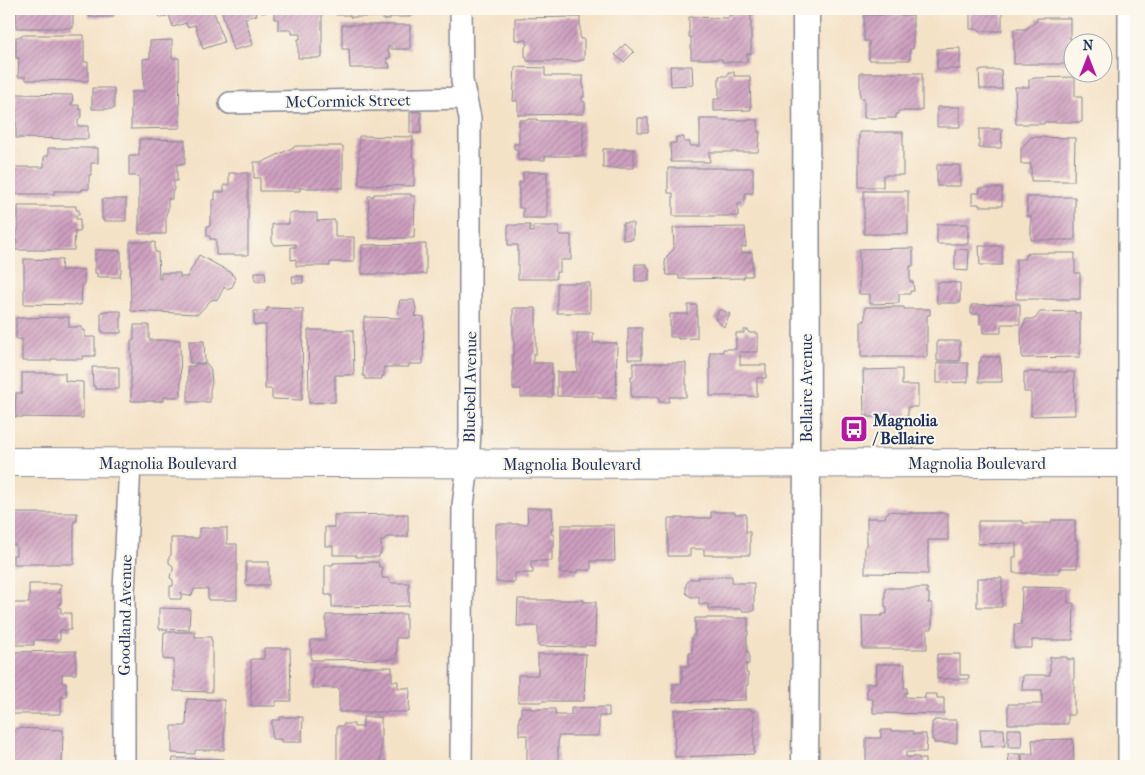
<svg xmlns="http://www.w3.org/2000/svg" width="1145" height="775" font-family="'IM FELL French Canon',serif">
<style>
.building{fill:url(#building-hatch)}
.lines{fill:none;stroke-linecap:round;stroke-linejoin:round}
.minor-casing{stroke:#888892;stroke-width:24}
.tertiary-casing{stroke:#888892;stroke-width:29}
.secondary-casing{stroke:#888892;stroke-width:30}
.minor{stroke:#fff;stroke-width:21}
.tertiary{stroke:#fff;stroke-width:26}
.secondary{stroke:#fff;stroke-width:28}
.labels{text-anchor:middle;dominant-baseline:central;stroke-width:4;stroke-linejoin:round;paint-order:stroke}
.street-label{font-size:16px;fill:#1b2f5e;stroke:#fbf7ec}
.poi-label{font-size:16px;font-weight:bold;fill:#1b2f5e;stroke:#fbf7ec;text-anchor:start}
</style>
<defs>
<pattern id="building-hatch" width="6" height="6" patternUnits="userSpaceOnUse" patternTransform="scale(1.25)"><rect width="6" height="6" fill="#ce9fbf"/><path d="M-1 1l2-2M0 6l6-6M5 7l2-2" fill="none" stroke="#a6829e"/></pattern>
</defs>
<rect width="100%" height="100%" fill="#fbf7ec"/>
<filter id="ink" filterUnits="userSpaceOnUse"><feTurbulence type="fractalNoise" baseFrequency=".02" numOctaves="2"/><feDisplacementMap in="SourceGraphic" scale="10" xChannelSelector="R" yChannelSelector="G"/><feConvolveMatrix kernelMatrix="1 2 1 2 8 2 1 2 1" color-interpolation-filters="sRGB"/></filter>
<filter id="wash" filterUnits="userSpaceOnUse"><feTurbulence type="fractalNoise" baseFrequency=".0096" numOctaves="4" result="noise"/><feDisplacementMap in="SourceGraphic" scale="20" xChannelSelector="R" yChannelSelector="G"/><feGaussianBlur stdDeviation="1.12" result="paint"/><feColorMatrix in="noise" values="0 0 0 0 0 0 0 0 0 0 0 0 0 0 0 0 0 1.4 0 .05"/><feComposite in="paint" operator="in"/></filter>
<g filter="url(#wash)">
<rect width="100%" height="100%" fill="#f4e2c7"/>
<g id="blocks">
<path class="building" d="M 16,9 L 73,9 L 73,28 L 16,28 Z
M 89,9 L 114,9 L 114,17 L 89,17 Z
M 157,9 L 213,9 L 224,42 L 203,49 L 195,25 L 187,27 L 186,23 L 173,27 L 169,15 L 160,18 Z
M 221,9 L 266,9 L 267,12 L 262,13 L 261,11 L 256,12 L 257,15 L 245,18 L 253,45 L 233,50 Z
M 277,9 L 322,9 L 322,58 L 298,58 L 298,39 L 300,39 L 300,34 L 292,34 L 292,30 L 278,30 L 278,19 L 274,19 L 274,12 L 277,12 Z
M 336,9 L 410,9 L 410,17 L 390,17 L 390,19 L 383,20 L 383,17 L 350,17 L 350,15 L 336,15 Z
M 655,9 L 668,9 L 668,13 L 655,13 Z
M 970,12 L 1002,12 L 1002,31 L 979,31 L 979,29 L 970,29 Z
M 729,15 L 751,15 L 751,54 L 747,54 L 747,62 L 722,62 L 722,59 L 691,59 L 691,37 L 689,37 L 689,17 L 729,18 Z
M 864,15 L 913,15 L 913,49 L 910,49 L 910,60 L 869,60 L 869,41 L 864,41 Z
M 580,17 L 580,39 L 584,39 L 584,60 L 580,60 L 580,61 L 527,61 L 527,58 L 525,57 L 525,47 L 527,45 L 527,40 L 515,40 L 515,18 Z
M 1037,18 L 1070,18 L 1070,39 L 1075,39 L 1075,42 L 1072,42 L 1072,64 L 1014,64 L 1014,29 L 1026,29 L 1037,21 Z
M 342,25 L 410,25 L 410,49 L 391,49 L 391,46 L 388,46 L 388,53 L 390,53 L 390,58 L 387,58 L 387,63 L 389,63 L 390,68 L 350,68 L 349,49 L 342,49 Z
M 22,35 L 84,35 L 84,62 L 88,62 L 88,81 L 26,80 L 26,77 L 18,77 L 19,58 L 16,58 L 16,37 L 22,37 Z
M 172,40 L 172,58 L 179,58 L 180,128 L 131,129 L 131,92 L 144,91 L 143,59 L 150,58 L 150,41 Z
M 625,44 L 634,52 L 624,62 L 615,55 Z
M 960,48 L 960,69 L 937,69 L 937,49 Z
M 670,66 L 692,66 L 693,85 L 671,86 Z
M 515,67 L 545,68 L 545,76 L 583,76 L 583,86 L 584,86 L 584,97 L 582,97 L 582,101 L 585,102 L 585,109 L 583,114 L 518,115 L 518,101 L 513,101 Z
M 979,70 L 1001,70 L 1002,89 L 980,89 Z
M 728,72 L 734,72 L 734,76 L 750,76 L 751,110 L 714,111 L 714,99 L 719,99 L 719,76 L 728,76 Z
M 860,73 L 922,73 L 922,111 L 898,111 L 898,114 L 896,114 L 896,118 L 864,118 L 864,98 L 860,98 Z
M 1075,77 L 1075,97 L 1082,97 L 1082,122 L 1044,122 L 1044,124 L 1016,124 L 1015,87 L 1029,87 L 1029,80 L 1034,78 Z
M 92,88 L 114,88 L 114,109 L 92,109 Z
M 16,94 L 72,95 L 73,103 L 71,103 L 71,105 L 79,105 L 79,109 L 81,109 L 81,117 L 78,120 L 78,126 L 88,126 L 88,139 L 16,138 Z
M 937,107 L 960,107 L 960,127 L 937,127 Z
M 410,112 L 421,112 L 421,133 L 410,133 Z
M 638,118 L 648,118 L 648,132 L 638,132 Z
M 528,119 L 537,119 L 537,121 L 583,121 L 583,156 L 545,156 L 545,160 L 518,160 L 518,149 L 514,149 L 514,144 L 519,144 L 519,120 L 528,120 Z
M 700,119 L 719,119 L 719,120 L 758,120 L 758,132 L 760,132 L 758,152 L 709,152 L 710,162 L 671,162 L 670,143 L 676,143 L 676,137 L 684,137 L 684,142 L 690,142 L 690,146 L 700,146 Z
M 979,129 L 1002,129 L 1001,148 L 979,148 Z
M 859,132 L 903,132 L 903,175 L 883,175 L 883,187 L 859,187 Z
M 359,136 L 413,137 L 412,157 L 414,157 L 414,186 L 359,185 Z
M 1031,137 L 1075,138 L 1074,181 L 1031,181 L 1031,164 L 1021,164 L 1021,148 Z
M 139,139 L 185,140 L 185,164 L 177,164 L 177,181 L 174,181 L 174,189 L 172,193 L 172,199 L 168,199 L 168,210 L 166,214 L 166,234 L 139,234 L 139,176 L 129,176 L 129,156 L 139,156 Z
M 296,146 L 343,146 L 343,188 L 300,188 L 300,191 L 260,191 L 260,178 L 254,178 L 254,162 L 263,162 Z
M 48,148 L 98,148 L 98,163 L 91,163 L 91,175 L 89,175 L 89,189 L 82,189 L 82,191 L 54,191 L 54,194 L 14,194 L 14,167 L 44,167 L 44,156 L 48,156 Z
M 603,149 L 634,149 L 634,168 L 603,168 Z
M 937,165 L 960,165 L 960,186 L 937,186 Z
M 668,168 L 753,168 L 753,193 L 745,193 L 745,200 L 741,204 L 738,204 L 738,216 L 673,216 L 673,193 L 668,193 Z
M 523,172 L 547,172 L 547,218 L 523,218 L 523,208 L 519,208 L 519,182 L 523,182 Z
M 229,173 L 248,173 L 248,255 L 216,255 L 216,239 L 210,239 L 210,236 L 207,236 L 207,226 L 210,226 L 210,216 L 212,216 L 212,200 L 215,200 L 215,192 L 224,192 L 224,185 L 229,185 Z
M 979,188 L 1002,188 L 1002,206 L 979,206 L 979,204 L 972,204 L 972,193 L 980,193 Z
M 864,191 L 908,191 L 908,234 L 864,234 Z
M 374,194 L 411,194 L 411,196 L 415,196 L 414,238 L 370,238 L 368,196 L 374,196 Z
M 1027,197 L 1075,197 L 1075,240 L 1031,240 L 1031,216 L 1027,216 Z
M 102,199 L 126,199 L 126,221 L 103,221 L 103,219 L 102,219 Z
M 18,206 L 76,206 L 76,210 L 79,210 L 79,215 L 76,215 L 76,219 L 80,219 L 80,232 L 75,232 L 74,250 L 15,250 L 15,243 L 17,243 L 15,231 L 18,231 Z
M 289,213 L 317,213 L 317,221 L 335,220 L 335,237 L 354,237 L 354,262 L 330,262 L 330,266 L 296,266 L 296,259 L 291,260 L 291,247 L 296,247 L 296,244 L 275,245 L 272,241 L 272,224 L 289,224 Z
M 623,223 L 633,223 L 633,239 L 623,240 Z
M 937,224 L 968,224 L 968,244 L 937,244 Z
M 508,225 L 530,225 L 530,232 L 533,232 L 533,226 L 559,226 L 559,235 L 571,235 L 571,260 L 560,260 L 560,272 L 556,272 L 556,279 L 518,279 L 518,245 L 508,245 Z
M 745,227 L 746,247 L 741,247 L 741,253 L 752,252 L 752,276 L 744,276 L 744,278 L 679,279 L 679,275 L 667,275 L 665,266 L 665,262 L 667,256 L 674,249 L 673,228 Z
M 130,242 L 155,242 L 155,252 L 158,252 L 159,279 L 161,279 L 161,273 L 180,273 L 180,277 L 187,277 L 199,255 L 232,273 L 231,274 L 234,276 L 235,281 L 232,287 L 226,289 L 224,287 L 218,299 L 211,300 L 198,314 L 131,311 Z
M 426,244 L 426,274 L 362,274 L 362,245 Z
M 979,246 L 1002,246 L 1002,265 L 980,265 Z
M 913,248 L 913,266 L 910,266 L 910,282 L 913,282 L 914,291 L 910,291 L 910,294 L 899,294 L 899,303 L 870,304 L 870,294 L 859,294 L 859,249 Z
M 955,249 L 969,250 L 968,271 L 955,270 Z
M 95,250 L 121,251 L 121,273 L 120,273 L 120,277 L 97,277 L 97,273 L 95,273 Z
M 1029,253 L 1075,253 L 1075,273 L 1080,273 L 1080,299 L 1016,299 L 1016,259 L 1025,259 L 1025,256 Z
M 24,259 L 62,260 L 61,270 L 84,270 L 84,285 L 82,285 L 81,305 L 24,304 Z
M 635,264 L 646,264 L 646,266 L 647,266 L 650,271 L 649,271 L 649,281 L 635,281 Z
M 255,272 L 265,272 L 266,281 L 255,281 Z
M 292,276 L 303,276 L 303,283 L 293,283 Z
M 937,282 L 960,283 L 960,303 L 937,303 Z
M 557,283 L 590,283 L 590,313 L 557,313 Z
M 400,300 L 414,300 L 416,309 L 415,317 L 419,316 L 424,317 L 423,364 L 409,364 L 409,367 L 384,367 L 384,376 L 382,376 L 382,379 L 365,379 L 365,376 L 363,376 L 364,317 L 402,318 L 398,314 L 398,309 Z
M 1020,304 L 1020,324 L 1001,324 L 1001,333 L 983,333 L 983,324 L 980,324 L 980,314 L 971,314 L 971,305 Z
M 688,305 L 697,305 L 697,338 L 678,339 L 678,337 L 670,337 L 670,314 L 688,314 Z
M 865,307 L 904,307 L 904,309 L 930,309 L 930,315 L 927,315 L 927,357 L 861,357 L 861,321 L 865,321 Z
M 267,308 L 303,309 L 302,400 L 272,399 L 272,389 L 265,389 L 266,325 L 254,325 L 254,311 L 267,311 Z
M 513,308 L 536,308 L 536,354 L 533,354 L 533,363 L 552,363 L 552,397 L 521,397 L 521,389 L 513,389 L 513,354 L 514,354 L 514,340 L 513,340 Z
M 720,309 L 730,314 L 724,327 L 715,319 Z
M 103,311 L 121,311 L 121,333 L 103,333 L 103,331 L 101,331 L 101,312 L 103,312 Z
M 1075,311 L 1075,313 L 1080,313 L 1080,357 L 1022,358 L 1021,330 L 1026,319 L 1035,319 L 1040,312 Z
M 69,317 L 69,327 L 82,327 L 82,330 L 85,330 L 85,337 L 95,337 L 95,356 L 83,356 L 83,359 L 51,359 L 51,361 L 22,361 L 22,339 L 16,339 L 16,318 Z
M 134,325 L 149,325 L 149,340 L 180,340 L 181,397 L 164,397 L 164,401 L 131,401 L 131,340 L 134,340 Z
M 628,328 L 642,328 L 642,359 L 628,359 Z
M 308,330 L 353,330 L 354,375 L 335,375 L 335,402 L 309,403 Z
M 744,330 L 748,330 L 749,333 L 758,333 L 758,352 L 740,352 L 740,365 L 766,365 L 766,378 L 757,378 L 757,396 L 710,396 L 710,352 L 723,352 L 723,349 L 736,349 L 736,333 L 744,333 Z
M 577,333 L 593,333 L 593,343 L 617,343 L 616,398 L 598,398 L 598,396 L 557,396 L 557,372 L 577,372 Z
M 189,341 L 204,341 L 205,363 L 190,363 Z
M 937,341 L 960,341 L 960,361 L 937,361 Z
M 981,357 L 1000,357 L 1000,363 L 1001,363 L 1002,382 L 979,382 L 979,362 L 981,362 Z
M 633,363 L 686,363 L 686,397 L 669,397 L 669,402 L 659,402 L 659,397 L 631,397 L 631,376 L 633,376 Z
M 937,363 L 968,363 L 968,382 L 937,383 Z
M 195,364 L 207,364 L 210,368 L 211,372 L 212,383 L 210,390 L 210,402 L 188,402 L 188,366 L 195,366 Z
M 92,367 L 119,367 L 119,389 L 95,389 L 95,386 L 93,386 Z
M 902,369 L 902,385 L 918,385 L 918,407 L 908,407 L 908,416 L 903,416 L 903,417 L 868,417 L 868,415 L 864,415 L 863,370 Z
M 1024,372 L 1074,372 L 1075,415 L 1031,416 L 1031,392 L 1024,392 Z
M 22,373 L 65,373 L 65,381 L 83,382 L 83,418 L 15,417 L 16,393 L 22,393 Z
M 527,508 L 552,508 L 553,529 L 551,529 L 552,535 L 554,535 L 554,547 L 552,547 L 552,561 L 531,561 L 531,568 L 533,568 L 533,573 L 515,573 L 515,582 L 496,582 L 496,524 L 528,524 Z
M 893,511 L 901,513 L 948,513 L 948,540 L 928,540 L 928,574 L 865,573 L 865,546 L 867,546 L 867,518 L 885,518 L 886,514 L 889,512 Z
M 711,512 L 735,512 L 735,514 L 746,514 L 746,532 L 750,532 L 750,555 L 704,555 L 704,549 L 690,549 L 690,556 L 668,556 L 668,518 L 711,518 Z
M 16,513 L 77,513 L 77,521 L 74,521 L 74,564 L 13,564 L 13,555 L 16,555 L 16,545 L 9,545 L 9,514 L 16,514 Z
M 408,514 L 408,537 L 386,537 L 384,541 L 381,541 L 381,554 L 379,554 L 379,557 L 356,557 L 356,555 L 333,555 L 333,546 L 325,546 L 325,527 L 334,527 L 334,515 Z
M 1051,520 L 1075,520 L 1075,540 L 1077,540 L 1077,568 L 1059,568 L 1059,573 L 1013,573 L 1013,557 L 1016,557 L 1016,543 L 978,544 L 978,521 L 1023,521 L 1023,523 L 1051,523 Z
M 561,525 L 614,525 L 615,561 L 591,561 L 591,570 L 577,570 L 577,573 L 560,573 L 560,559 L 561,559 Z
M 199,528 L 227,528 L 227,544 L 237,544 L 237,600 L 208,600 L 208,589 L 194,589 L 192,595 L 189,596 L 184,595 L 181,592 L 181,599 L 170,599 L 170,586 L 173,586 L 173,580 L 170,578 L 171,573 L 173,571 L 173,566 L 169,563 L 169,557 L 171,555 L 171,538 L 199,538 Z
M 246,562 L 269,562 L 269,585 L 246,585 Z
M 378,562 L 379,567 L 382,567 L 382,578 L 388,578 L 392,583 L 409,583 L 409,606 L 332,607 L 332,595 L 325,595 L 325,565 L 333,565 L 333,563 Z
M 722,576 L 732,576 L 732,583 L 754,583 L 754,611 L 742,611 L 742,609 L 708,609 L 708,604 L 699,604 L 699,597 L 691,597 L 686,593 L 686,584 L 690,579 L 698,579 L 698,577 L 722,577 Z
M 977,578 L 1002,578 L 1002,607 L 977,607 Z
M 29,584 L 61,584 L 61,589 L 59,589 L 59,593 L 61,593 L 61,603 L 59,603 L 59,608 L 61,608 L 61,613 L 71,613 L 71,630 L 60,630 L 60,640 L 34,640 L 34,645 L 9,645 L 10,603 L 29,603 Z
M 1022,587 L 1068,588 L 1068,603 L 1074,603 L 1073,640 L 1032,640 L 1032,648 L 1014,648 L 1014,624 L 1021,625 Z
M 885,588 L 927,588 L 927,593 L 929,593 L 929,602 L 928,602 L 928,603 L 932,603 L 932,629 L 927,629 L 927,649 L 863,649 L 862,616 L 882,616 L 882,614 L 887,614 L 887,607 L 885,607 Z
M 518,599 L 525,599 L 525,600 L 584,600 L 584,602 L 596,602 L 595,646 L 585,645 L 585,647 L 538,646 L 538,626 L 517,626 Z
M 159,608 L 190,609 L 189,630 L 159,629 Z
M 406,614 L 406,638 L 396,638 L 397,659 L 311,660 L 311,640 L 326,640 L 326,615 Z
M 695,618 L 748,618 L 748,635 L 747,635 L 747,652 L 749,652 L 749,664 L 746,664 L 746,673 L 748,673 L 748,685 L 746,685 L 746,700 L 673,702 L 673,684 L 682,684 L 682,666 L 689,666 L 689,653 L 692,653 L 692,636 L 695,636 Z
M 164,632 L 195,632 L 195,637 L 211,637 L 211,640 L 212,640 L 212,692 L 174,691 L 174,660 L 163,659 Z
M 264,648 L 290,648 L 291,701 L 276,701 L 276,706 L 251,706 L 251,659 L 264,659 Z
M 76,651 L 76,674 L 62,674 L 62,683 L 66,683 L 66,697 L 61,697 L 61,714 L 9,714 L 9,652 Z
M 538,654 L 586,654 L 584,701 L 542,701 L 542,702 L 518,702 L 518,675 L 538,675 Z
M 937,654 L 960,654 L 960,675 L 969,675 L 969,679 L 937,679 Z
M 1050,657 L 1067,657 L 1067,659 L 1074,659 L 1074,715 L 1068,715 L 1068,724 L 1008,724 L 1008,704 L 1042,704 L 1042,690 L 1022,690 L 1023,675 L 1050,675 Z
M 877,664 L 905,664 L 904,688 L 907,688 L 907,693 L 905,693 L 905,697 L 925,698 L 925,694 L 937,694 L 937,698 L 944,698 L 944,714 L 873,713 L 873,699 L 867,699 L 867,683 L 876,683 Z
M 313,667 L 392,667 L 392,681 L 398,681 L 398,688 L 410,688 L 409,712 L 339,712 L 339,688 L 312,688 Z
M 187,699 L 224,700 L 224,750 L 195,750 L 195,754 L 172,753 L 172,726 L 186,726 Z
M 521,707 L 530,707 L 530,709 L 555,709 L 555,715 L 571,715 L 571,708 L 609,707 L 609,716 L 599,716 L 599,736 L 558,736 L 558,766 L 527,766 L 527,735 L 519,735 L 519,717 L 521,717 Z
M 751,709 L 751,711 L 754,711 L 754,754 L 675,757 L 674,710 Z
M 280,717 L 303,717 L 302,742 L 281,742 L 281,739 L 272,739 L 272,720 L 280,720 Z
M 363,717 L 381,717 L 381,766 L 337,766 L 337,726 L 343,726 L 343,724 L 354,724 L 354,727 L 363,727 Z
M 934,720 L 957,720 L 957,743 L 934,743 L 934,740 L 932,740 L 932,722 L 934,722 Z
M 16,728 L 63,730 L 62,766 L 9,766 L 9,731 L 16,731 Z
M 980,729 L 1004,729 L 1005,746 L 981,747 Z
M 1008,729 L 1021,729 L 1022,747 L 1008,747 Z
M 881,730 L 892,730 L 892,731 L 913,731 L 913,734 L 926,734 L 926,739 L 927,739 L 926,752 L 906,752 L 906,757 L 919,757 L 919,759 L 925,759 L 925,766 L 866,766 L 866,738 L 881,738 Z
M 1073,739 L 1074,766 L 1023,766 L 1022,754 L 1033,754 L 1032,740 Z
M 1008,754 L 1021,754 L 1021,766 L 1009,766 Z
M 173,758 L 224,759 L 224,762 L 235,762 L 234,766 L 172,766 Z
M 752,763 L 752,766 L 701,766 L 701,764 Z"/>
</g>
</g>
<g filter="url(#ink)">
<use href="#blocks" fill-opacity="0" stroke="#888892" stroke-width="1"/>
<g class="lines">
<defs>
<path id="minor" d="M 461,9 L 462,81 L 470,118 L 470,432 L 468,464 L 463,506 L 461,766
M 230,103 L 466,98
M 124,766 L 124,591 L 130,463
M 1129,766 L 1129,9"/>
<path id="tertiary" d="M 805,766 L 807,463 L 806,9"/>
<path id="secondary" d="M 9,462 C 385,465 760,463 1136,463"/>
</defs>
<use href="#minor" class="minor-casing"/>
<use href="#tertiary" class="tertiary-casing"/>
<use href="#secondary" class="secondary-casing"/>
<use href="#minor" class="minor"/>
<use href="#tertiary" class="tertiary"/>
<use href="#secondary" class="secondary"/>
</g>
</g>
<defs>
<symbol id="bus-square" viewBox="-11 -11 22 22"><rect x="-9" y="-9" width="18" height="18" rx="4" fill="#b5179e" stroke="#fbf7ec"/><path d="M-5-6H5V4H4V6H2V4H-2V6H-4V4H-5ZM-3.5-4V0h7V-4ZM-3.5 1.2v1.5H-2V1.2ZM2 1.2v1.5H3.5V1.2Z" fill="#fff"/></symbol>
</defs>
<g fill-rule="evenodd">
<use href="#bus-square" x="838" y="413" width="32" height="32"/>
</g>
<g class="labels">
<g class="street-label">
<text transform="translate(348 101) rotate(-1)">McCormick Street</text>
<text transform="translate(470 387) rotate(-89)">Bluebell Avenue</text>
<text transform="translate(806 388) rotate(-90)">Bellaire Avenue</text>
<text x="168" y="463">Magnolia Boulevard</text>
<text x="977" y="463">Magnolia Boulevard</text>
<text x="572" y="464">Magnolia Boulevard</text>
<text transform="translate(125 615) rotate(-89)">Goodland Avenue</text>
</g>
<g class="poi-label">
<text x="873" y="420">Magnolia<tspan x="873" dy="18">/ Bellaire</tspan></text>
</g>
</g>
<rect width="1145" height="775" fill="none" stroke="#fbf7ec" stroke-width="30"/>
<g transform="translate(1088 58)"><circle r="24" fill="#fbf7ec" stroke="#a1a7b3"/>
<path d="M0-4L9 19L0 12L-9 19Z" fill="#b5179e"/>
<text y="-8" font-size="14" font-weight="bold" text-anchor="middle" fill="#1b2f5e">N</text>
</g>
</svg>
